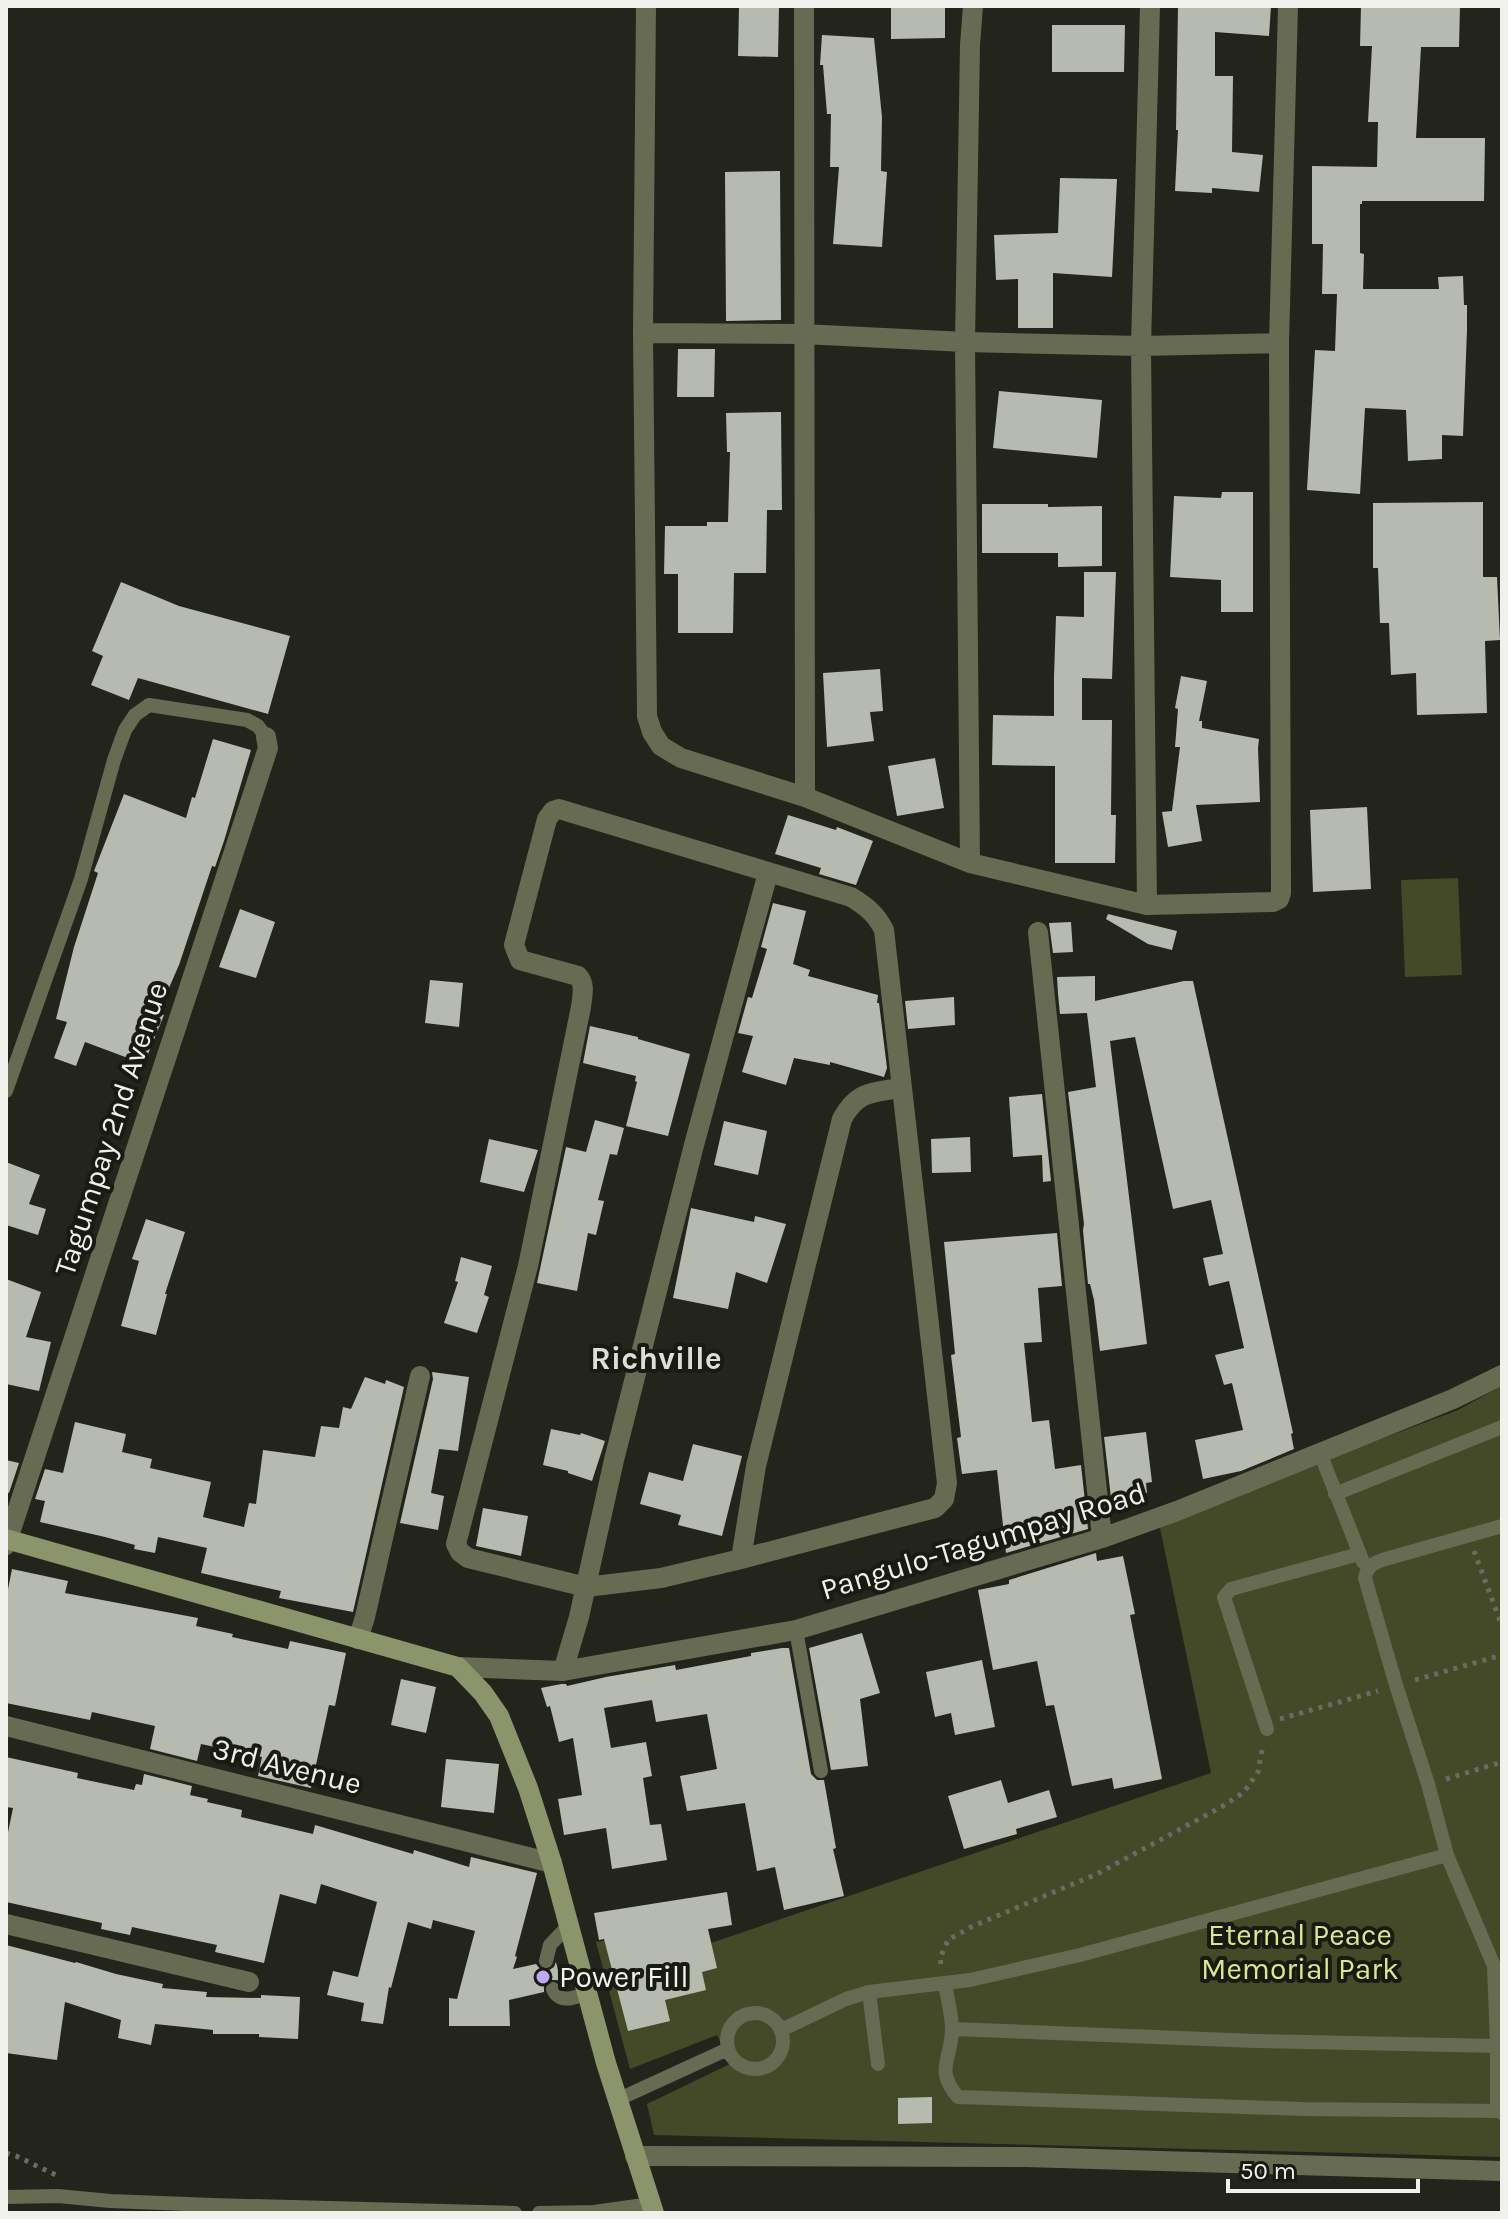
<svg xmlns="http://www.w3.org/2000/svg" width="1508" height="2219" font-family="Karla,sans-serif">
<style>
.green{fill:#444a27}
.building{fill:#b7baaf}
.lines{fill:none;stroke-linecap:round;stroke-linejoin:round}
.path{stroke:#6a6b64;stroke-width:5;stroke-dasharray:4 6;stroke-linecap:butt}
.lane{stroke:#666b51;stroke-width:14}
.street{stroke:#666b51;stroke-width:20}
.secondary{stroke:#8b946a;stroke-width:20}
.poi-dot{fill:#bea9f4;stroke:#191b13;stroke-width:3}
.labels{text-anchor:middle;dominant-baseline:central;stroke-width:8;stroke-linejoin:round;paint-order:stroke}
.street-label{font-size:30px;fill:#f0f1ec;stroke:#191b13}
.park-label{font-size:30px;fill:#d8e88c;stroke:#191b13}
.poi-label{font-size:30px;fill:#f0f1ec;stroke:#191b13;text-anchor:start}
.neighbourhood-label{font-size:32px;font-weight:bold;fill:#dddfd5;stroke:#191b13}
</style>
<rect width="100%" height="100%" fill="#23241c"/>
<path class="green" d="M 1458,878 L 1462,975 L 1405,977 L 1401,880 Z
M 1502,1386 L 1502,2157 L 654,2135 L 647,2104 L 730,2064 L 717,2035 L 630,2069 L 596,1942 L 675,1929 L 702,1946 L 1211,1773 L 1159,1523 L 1458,1410 Z"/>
<path class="building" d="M 739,6 L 779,6 L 778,57 L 738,56 Z
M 891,6 L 945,6 L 945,38 L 891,39 Z
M 1178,6 L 1271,6 L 1269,36 L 1215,32 L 1215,76 L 1233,76 L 1232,152 L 1263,155 L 1259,192 L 1212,188 L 1212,193 L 1175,191 L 1178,130 L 1176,130 Z
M 1361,6 L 1460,6 L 1459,47 L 1421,47 L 1416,138 L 1485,138 L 1484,201 L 1362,201 L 1362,204 L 1360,204 L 1360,253 L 1364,254 L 1363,289 L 1439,289 L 1438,277 L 1463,276 L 1464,305 L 1467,305 L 1467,330 L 1463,436 L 1442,435 L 1442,459 L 1408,461 L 1406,410 L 1365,408 L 1360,494 L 1307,490 L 1315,350 L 1335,351 L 1337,294 L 1322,294 L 1323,244 L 1312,244 L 1312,166 L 1377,167 L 1378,122 L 1368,122 L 1372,46 L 1360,46 Z
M 1052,25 L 1125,25 L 1124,72 L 1052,72 Z
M 822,35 L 874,38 L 882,117 L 881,171 L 887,172 L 882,247 L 833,244 L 839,167 L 830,167 L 831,114 L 827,114 L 823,65 L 820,65 Z
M 780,171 L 781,320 L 726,321 L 725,172 Z
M 1060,178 L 1117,179 L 1112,277 L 1053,273 L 1053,328 L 1018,328 L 1018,279 L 996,280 L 994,235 L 1058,233 Z
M 678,349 L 715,349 L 714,397 L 677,397 Z
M 999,391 L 1102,400 L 1097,458 L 993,448 Z
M 781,412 L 782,510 L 767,510 L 766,573 L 734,573 L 733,633 L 678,633 L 678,574 L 664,574 L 665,526 L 707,526 L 707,522 L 728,522 L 730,452 L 727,452 L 726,413 Z
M 1222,492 L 1253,492 L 1253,612 L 1221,612 L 1221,580 L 1170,577 L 1174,496 L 1221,498 Z
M 1483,502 L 1483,577 L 1497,577 L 1500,640 L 1485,641 L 1487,713 L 1417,715 L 1416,673 L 1391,675 L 1389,623 L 1380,623 L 1378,568 L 1373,568 L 1373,503 Z
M 982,504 L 1048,504 L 1048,507 L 1102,506 L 1102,566 L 1058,567 L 1058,553 L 982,553 Z
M 1084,572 L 1116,572 L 1112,679 L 1082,678 L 1082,720 L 1112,720 L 1111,815 L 1116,815 L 1115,863 L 1055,863 L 1055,766 L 992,765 L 993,715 L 1054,716 L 1054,677 L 1056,616 L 1084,617 Z
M 121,582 L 179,606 L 290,636 L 268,714 L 138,678 L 129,700 L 91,685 L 103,656 L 92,651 Z
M 880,669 L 883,711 L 870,712 L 874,741 L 827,747 L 823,673 Z
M 1181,676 L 1207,681 L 1199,721 L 1202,721 L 1202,728 L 1259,739 L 1258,748 L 1260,802 L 1196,805 L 1202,841 L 1168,847 L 1162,812 L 1172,811 L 1180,747 L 1175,747 L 1178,709 L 1175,708 Z
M 213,739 L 251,750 L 224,841 L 215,867 L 212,866 L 179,965 L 158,1013 L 164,1015 L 144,1064 L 85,1042 L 76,1066 L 54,1058 L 67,1022 L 56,1019 L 74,947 L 98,873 L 94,871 L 124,794 L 186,818 L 192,797 L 195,798 Z
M 935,758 L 944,808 L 897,816 L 888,766 Z
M 1367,807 L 1371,889 L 1313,892 L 1310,810 Z
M 788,815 L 836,830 L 837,827 L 873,841 L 856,885 L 819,874 L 821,868 L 775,854 Z
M 773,903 L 806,911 L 793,964 L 810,970 L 808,976 L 878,995 L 877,1003 L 879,1003 L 887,1068 L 884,1077 L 830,1062 L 830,1065 L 794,1058 L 786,1085 L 742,1072 L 753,1036 L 738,1033 L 748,997 L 752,998 L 767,949 L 761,947 Z
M 240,909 L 275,922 L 256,978 L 219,967 Z
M 1108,914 L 1177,931 L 1172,950 L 1148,944 L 1106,919 Z
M 1071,922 L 1073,952 L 1053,953 L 1049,923 Z
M 1095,976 L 1095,1001 L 1184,981 L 1193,981 L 1293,1433 L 1291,1434 L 1294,1449 L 1241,1471 L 1203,1479 L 1195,1440 L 1243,1430 L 1232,1383 L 1224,1385 L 1215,1355 L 1244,1348 L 1229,1281 L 1209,1286 L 1203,1258 L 1223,1254 L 1211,1200 L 1173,1209 L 1135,1037 L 1110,1041 L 1147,1344 L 1100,1351 L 1094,1300 L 1090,1284 L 1088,1284 L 1083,1230 L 1084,1224 L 1068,1092 L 1096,1087 L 1087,1013 L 1060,1014 L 1058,994 L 1057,977 Z
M 430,980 L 463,983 L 459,1027 L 425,1023 Z
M 954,997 L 955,1025 L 908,1029 L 905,1001 Z
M 590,1026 L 638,1037 L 638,1039 L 690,1054 L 668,1136 L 626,1126 L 637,1082 L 635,1081 L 636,1076 L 583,1063 Z
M 1042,1094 L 1051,1181 L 1043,1182 L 1042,1155 L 1013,1157 L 1009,1097 Z
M 595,1120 L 624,1128 L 617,1155 L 610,1154 L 598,1200 L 604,1201 L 596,1235 L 588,1233 L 577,1291 L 537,1283 L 566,1147 L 586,1152 Z
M 724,1121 L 767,1131 L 758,1175 L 714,1165 Z
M 970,1137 L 971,1172 L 932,1173 L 931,1139 Z
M 489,1139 L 538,1150 L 524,1192 L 480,1182 Z
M 6,1162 L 40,1175 L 29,1204 L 46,1209 L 38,1235 L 6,1225 Z
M 691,1208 L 754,1222 L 755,1216 L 786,1224 L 767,1283 L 736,1272 L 728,1309 L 673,1298 Z
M 146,1219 L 185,1232 L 165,1294 L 167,1294 L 156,1335 L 121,1326 L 139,1261 L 132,1259 Z
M 1057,1233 L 1062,1286 L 1038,1288 L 1042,1342 L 1024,1343 L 1032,1422 L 1049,1420 L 1055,1469 L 1081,1465 L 1088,1529 L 1006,1553 L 997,1470 L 962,1474 L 957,1438 L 961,1437 L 951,1355 L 955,1354 L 944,1242 Z
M 461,1257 L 492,1266 L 484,1295 L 489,1297 L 477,1333 L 444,1323 L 458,1282 L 455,1281 Z
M 6,1279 L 41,1292 L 26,1337 L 51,1342 L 39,1391 L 6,1384 Z
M 432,1372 L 469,1377 L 458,1451 L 439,1449 L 431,1493 L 444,1496 L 438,1530 L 400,1523 L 433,1379 Z
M 365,1377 L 385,1384 L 386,1380 L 404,1387 L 353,1612 L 279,1598 L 281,1591 L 201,1573 L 207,1548 L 158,1537 L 155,1553 L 134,1549 L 135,1545 L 105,1537 L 40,1522 L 45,1501 L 35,1499 L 45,1469 L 63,1473 L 75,1422 L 126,1434 L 122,1452 L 152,1459 L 150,1468 L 211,1482 L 203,1517 L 244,1527 L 249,1503 L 256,1504 L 263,1450 L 315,1457 L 321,1426 L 339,1428 L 343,1407 L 351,1409 Z
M 551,1429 L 580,1435 L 581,1433 L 605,1441 L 592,1481 L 568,1473 L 568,1471 L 543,1465 Z
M 1146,1432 L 1152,1482 L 1146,1483 L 1147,1493 L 1111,1498 L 1104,1437 Z
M 693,1444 L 742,1456 L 722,1536 L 678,1525 L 681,1515 L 640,1504 L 649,1472 L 683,1481 Z
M 6,1460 L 19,1463 L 9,1493 L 6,1492 Z
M 483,1508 L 528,1516 L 521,1556 L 476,1546 Z
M 1096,1553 L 1097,1561 L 1123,1556 L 1135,1614 L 1130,1615 L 1162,1779 L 1114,1789 L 1112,1778 L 1072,1786 L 1054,1705 L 1046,1706 L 1037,1661 L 993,1670 L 978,1590 L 1009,1584 L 1009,1580 Z
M 12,1569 L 68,1581 L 65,1593 L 198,1618 L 196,1626 L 233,1634 L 232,1637 L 288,1649 L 290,1641 L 346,1653 L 335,1706 L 329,1705 L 311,1788 L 258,1776 L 262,1757 L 201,1744 L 197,1761 L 150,1749 L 155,1726 L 92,1712 L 90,1720 L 6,1703 L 6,1599 Z
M 862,1633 L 880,1693 L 860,1699 L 868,1766 L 831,1770 L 809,1648 Z
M 782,1648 L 789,1648 L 811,1774 L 817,1780 L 824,1780 L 836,1848 L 833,1849 L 844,1896 L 784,1910 L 775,1867 L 757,1871 L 745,1803 L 687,1811 L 680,1776 L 717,1769 L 707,1714 L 656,1722 L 652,1700 L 604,1708 L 611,1748 L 646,1742 L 652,1776 L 643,1778 L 650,1825 L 661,1824 L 667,1860 L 612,1869 L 606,1828 L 564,1835 L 558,1799 L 582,1795 L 573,1738 L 559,1742 L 550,1706 L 547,1707 L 541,1688 L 561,1684 L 566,1684 L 567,1686 L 606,1677 L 675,1665 L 676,1670 L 751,1656 L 751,1653 Z
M 982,1660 L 995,1727 L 955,1735 L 951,1713 L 935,1717 L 926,1672 Z
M 401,1679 L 436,1687 L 426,1733 L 391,1725 Z
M 6,1757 L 78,1773 L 77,1778 L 134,1790 L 136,1784 L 142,1785 L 144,1774 L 192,1786 L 190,1795 L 208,1799 L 207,1802 L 242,1810 L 241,1817 L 313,1834 L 315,1825 L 413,1854 L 414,1850 L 469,1867 L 471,1857 L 537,1873 L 515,1956 L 517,1957 L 513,1969 L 536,1964 L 540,1969 L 548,1971 L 554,1967 L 556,1962 L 561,1983 L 557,1980 L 549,1980 L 544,1985 L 544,1992 L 509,2000 L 510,2026 L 449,2026 L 449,1998 L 457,1999 L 475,1931 L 433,1920 L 431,1929 L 408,1922 L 391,1988 L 389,1987 L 383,2024 L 361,2021 L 364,2003 L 327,1995 L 333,1971 L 358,1977 L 377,1902 L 321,1884 L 316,1904 L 280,1894 L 264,1963 L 215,1952 L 217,1945 L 132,1927 L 130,1935 L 101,1929 L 102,1923 L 6,1902 L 6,1842 L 13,1808 L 6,1807 Z
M 446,1759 L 499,1764 L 494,1813 L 441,1807 Z
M 1001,1780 L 1008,1803 L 1049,1790 L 1057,1817 L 1016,1829 L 1017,1834 L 964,1849 L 948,1796 Z
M 727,1892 L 732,1925 L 708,1929 L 717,1968 L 702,1972 L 706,1990 L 665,2000 L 670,2021 L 628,2031 L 604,1939 L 599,1940 L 594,1913 Z
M 6,1945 L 75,1963 L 76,1962 L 116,1974 L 163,1984 L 162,1988 L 207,1992 L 206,1997 L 261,1998 L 261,1995 L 300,1997 L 298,2039 L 259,2037 L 259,2034 L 213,2034 L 213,2030 L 155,2024 L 151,2045 L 118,2038 L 121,2020 L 65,2002 L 57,2060 L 6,2053 Z
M 932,2097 L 932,2123 L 898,2124 L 898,2098 Z"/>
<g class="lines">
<path class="path" d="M 1474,1551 L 1502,1626
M 1415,1680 L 1502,1655
M 1280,1719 L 1378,1691
M 1446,1779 L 1502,1762
M 941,1964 L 940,1958 L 948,1940 L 973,1926 L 1097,1874 L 1223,1806 L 1244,1792 L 1258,1772 L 1263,1745
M 6,2153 L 16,2156 L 60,2177"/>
<path class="lane" d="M 6,1091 L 81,879 L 114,760 L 125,730 L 135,715 L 149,705 L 247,720 L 258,726 L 266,737
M 1320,1453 L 1363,1562
M 1335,1494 L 1502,1427
M 796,1630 L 821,1771
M 1267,1729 L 1224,1597 L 1231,1589 L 1359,1554
M 546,1961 L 550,1945 L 569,1925
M 945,1983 C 947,1998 952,2014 952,2029 C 952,2059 934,2069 958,2097 L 1303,2109 L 1499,2111
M 553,1989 C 560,2005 575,1997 588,1993
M 869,1992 L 878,2064
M727 2041a28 28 0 1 1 56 0a28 28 0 1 1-56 0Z
M 952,2029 L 1256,2041 L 1497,2046 L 1494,1966 L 1447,1855 L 1428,1784 L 1396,1685 L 1365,1578 C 1367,1567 1372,1564 1382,1560 L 1502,1526
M 781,2030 L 846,1999 L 869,1992 L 970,1980 L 1080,1955 L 1447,1855
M 1502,2046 L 1497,2046 L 1497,2106 L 1502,2113
M 619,2099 L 728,2049
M 6,2197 L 58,2196 L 110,2201 L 213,2205 L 515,2213
M 539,2213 L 594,2212 L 651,2204"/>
<path class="street" d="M 646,6 L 643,333 L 647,716 L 652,732 L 661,746 L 681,758 L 805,797 L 970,863
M 804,6 L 805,797
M 973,6 L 970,45 L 965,342 L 970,863 L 1147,905 L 1273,902 L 1279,899 L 1281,893 L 1279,343 L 1288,6
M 643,333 L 803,334 L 965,342 L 1141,346 L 1279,343
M 559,809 L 851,897 C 866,906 876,914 884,930 L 947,1483 L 944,1499 L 935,1508 L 741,1559 L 661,1578 L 586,1587 L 468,1558 L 460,1552 L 456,1544 L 528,1266 L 581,1007 C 582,997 586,984 578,976 L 520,960 L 514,945 L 547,819 L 553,811 Z
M 1147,905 L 1141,346 L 1150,6
M 1038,932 L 1102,1538
M 6,1545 L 268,748 L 266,737
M 741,1559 L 756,1466 L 842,1119 C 857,1091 871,1093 900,1088
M 358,1639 L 365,1617 L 420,1376
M 458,1667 L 563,1671 L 796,1630 L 1102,1538 L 1177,1511 L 1453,1399 L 1502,1375
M 563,1671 L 579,1617 L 614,1460 L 694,1145 L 768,873
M 6,1726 L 552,1863
M 6,1924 L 249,1982
M 635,2156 L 1025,2157 L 1502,2171"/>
<path class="secondary" d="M 6,1539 L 458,1667 L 483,1693 L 499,1716 L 528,1788 L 552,1863 L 606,2063 L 654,2213"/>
</g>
<circle class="poi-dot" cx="543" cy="1977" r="8"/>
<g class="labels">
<g class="street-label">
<text transform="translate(111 1129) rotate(-72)">Tagumpay 2nd Avenue</text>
<text transform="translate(983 1541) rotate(-17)">Pangulo-Tagumpay Road</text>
<text transform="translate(287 1766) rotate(14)">3rd Avenue</text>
</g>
<g class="park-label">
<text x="1300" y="1935">Eternal Peace<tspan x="1300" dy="34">Memorial Park</tspan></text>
</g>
<g class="poi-label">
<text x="559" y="1977">Power Fill</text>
</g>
<g class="neighbourhood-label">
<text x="656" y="1358">Richville</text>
</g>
</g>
<rect width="1508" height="2219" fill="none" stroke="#f0f1ec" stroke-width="16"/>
<path d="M1228 2179v12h190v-12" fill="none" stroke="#f0f1ec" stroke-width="4"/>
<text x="1240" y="2179" font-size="24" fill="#f0f1ec" stroke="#191b13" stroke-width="6" paint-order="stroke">50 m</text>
</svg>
